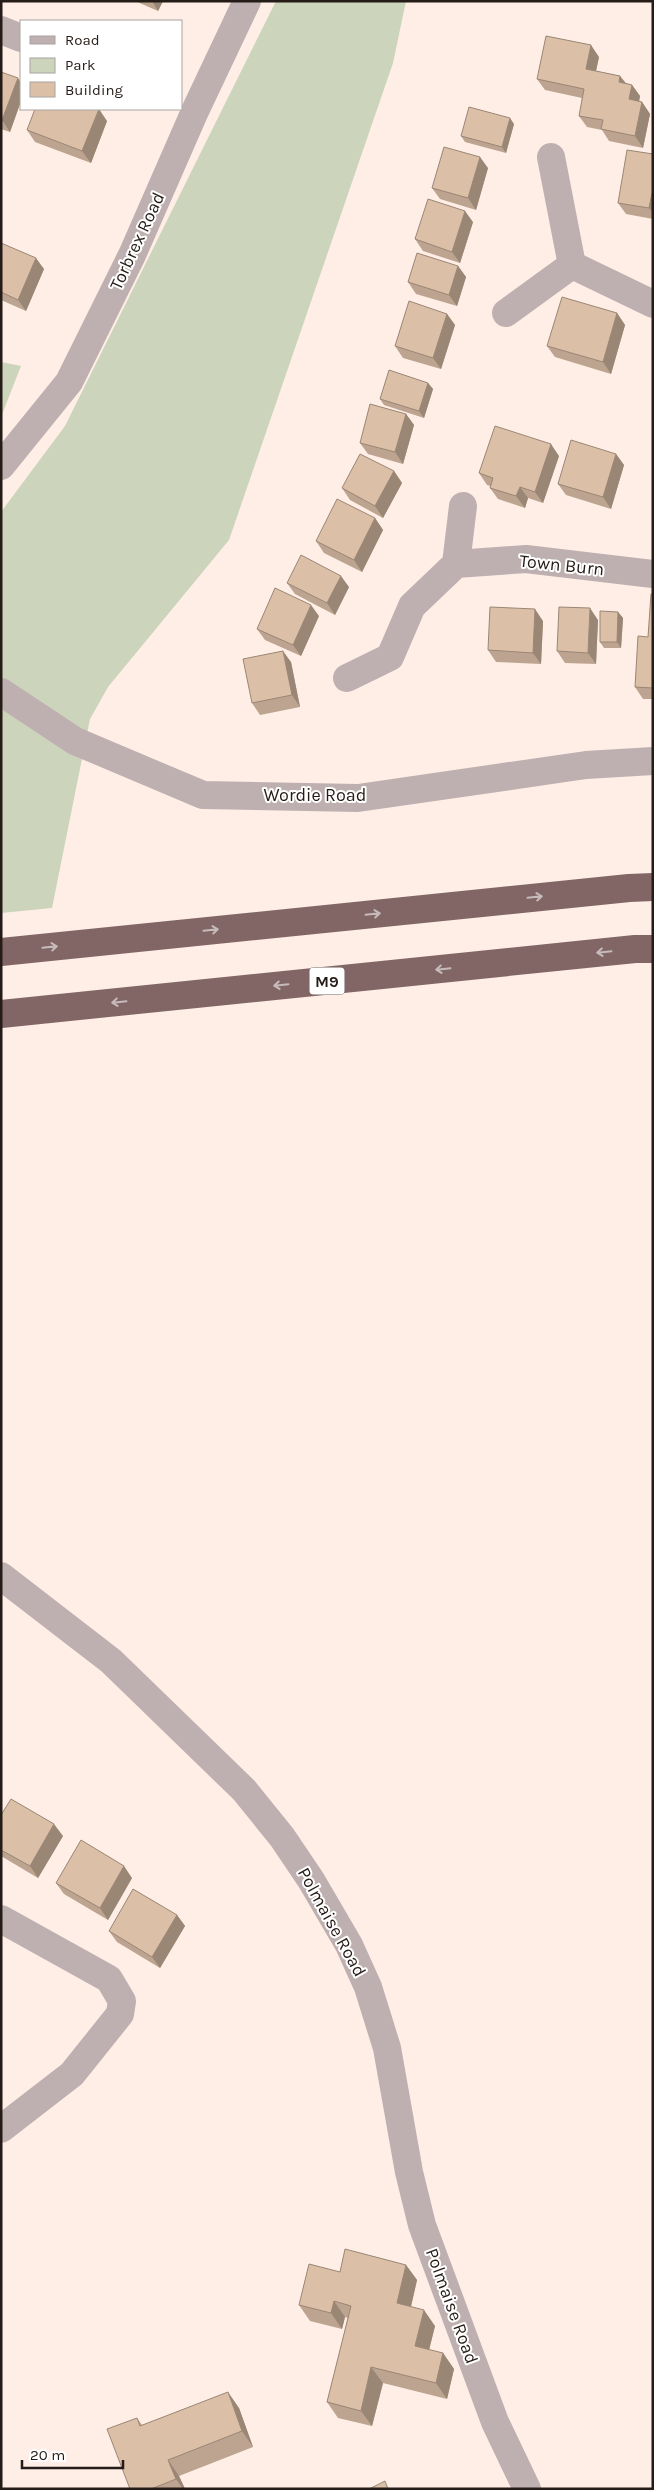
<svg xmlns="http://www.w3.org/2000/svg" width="654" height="2490" font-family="Karla,sans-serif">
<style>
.green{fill:#ccd4bb}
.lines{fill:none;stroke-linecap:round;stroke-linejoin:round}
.minor{stroke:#beb0b0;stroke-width:28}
.tertiary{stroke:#beb0b0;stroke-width:28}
.motorway{stroke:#826666;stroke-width:28}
.wall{fill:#bda490}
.shaded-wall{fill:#9a8675}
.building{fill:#dcbfa7;stroke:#9a8675}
.oneway{stroke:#c7baba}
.labels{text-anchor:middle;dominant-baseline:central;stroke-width:4;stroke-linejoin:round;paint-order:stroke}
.shield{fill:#fff;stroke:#665f5d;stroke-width:1}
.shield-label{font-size:16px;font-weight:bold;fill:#251b17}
.street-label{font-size:18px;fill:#251b17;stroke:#fff}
</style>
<rect width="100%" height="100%" fill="#feeee6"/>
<path class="green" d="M 276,1 L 406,1 L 393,63 L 229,540 L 108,687 L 90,719 L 52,908 L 1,913 L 1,512 L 65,426 Z
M 1,362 L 21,366 L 1,417 Z"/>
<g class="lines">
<path class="minor" d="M 1,30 L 21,38
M 551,157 L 572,265 L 653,304
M 506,313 L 572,265
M 456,564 L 463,506
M 347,678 L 390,657 L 412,606 L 456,564 L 526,559 L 653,574
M 1,692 L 75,741 L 203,795 L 358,798 L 586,765 L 653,761
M 1,1576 L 111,1661 L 244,1790 L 282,1837 L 311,1880 L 349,1945 L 368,1987 L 387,2048 L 409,2172 L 422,2225 L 495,2422 L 527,2489
M 1,1919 L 109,1979 L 122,2001 L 120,2014 L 72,2074 L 1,2129"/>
<path class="tertiary" d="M 1,466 L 69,382 L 132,255 L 195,111 L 247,1"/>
<path class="motorway" d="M 1,952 L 629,888 L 653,887
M 1,1014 L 635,949 L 653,949"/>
</g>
<path class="wall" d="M 135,1 L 163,1 L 158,11 Z
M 599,57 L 596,71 L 620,76 L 626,83 L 632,85 L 640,96 L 639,102 L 642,102 L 650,114 L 643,148 L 609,141 L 602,130 L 587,127 L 579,116 L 582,98 L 545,90 L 537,79 Z
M 1,72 L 21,83 L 21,101 L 10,132 L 1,129 Z
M 107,121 L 91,163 L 35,142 L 27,130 Z
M 514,124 L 506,153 L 465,142 L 461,136 Z
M 653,154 L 653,219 L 626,214 L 618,203 Z
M 488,168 L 476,210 L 440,199 L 432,188 Z
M 473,222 L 460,263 L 423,251 L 415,239 Z
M 1,243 L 44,269 L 26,311 L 1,300 Z
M 458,266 L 466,277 L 457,306 L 416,294 L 408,282 Z
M 617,313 L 625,325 L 611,374 L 555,357 L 547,346 Z
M 447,314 L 455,325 L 441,369 L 403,358 L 395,346 Z
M 428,383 L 433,389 L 424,418 L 384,405 L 380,399 Z
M 406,414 L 414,425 L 403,464 L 368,454 L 360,443 Z
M 616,454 L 624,465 L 611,509 L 566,495 L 558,484 Z
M 559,456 L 543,503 L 528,498 L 525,508 L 498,499 L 490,488 L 490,486 L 487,485 L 479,473 Z
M 394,471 L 402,483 L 383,518 L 350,500 L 342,488 Z
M 375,518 L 383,530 L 362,572 L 324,553 L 316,541 Z
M 287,583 L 349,587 L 335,615 L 295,594 Z
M 653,594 L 653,699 L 643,699 L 635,687 L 648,637 Z
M 618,612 L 623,618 L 621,648 L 604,648 L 600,642 Z
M 319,616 L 301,656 L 265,640 L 257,629 Z
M 598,620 L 596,664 L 565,663 L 557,651 Z
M 543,621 L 541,664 L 496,662 L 488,650 Z
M 291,662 L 300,707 L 260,715 L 252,703 Z
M 1,1815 L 63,1836 L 38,1878 L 1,1856 Z
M 132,1878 L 108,1920 L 64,1894 L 56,1883 Z
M 177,1915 L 185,1926 L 160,1968 L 117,1942 L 109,1931 Z
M 406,2265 L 417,2280 L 411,2307 L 435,2326 L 429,2350 L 443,2353 L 454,2369 L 447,2399 L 383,2383 L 372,2426 L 338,2418 L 327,2402 L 348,2318 L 345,2317 L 342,2329 L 310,2321 L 299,2305 L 340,2272 Z
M 239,2408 L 253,2447 L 179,2476 L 185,2489 L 130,2489 L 137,2418 L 142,2425 Z"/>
<path class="shaded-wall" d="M 152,1 L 163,1 L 158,11 Z
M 591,45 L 599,57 L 594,80 L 586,69 Z
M 620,76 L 628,87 L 619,82 Z
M 18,78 L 21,83 L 21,101 L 10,132 L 2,120 Z
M 632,85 L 640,96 L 637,111 L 629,99 Z
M 642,102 L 650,114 L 643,148 L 635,136 Z
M 99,109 L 107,121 L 91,163 L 82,151 Z
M 510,118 L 514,124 L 506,153 L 502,147 Z
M 480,157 L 488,168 L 476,210 L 468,198 Z
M 652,193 L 653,194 L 653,213 L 649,208 Z
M 465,211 L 473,222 L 460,263 L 452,252 Z
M 36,258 L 44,269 L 26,311 L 18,300 Z
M 458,266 L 466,277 L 457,306 L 449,295 Z
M 617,313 L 625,325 L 611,374 L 603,362 Z
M 447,314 L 455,325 L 441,369 L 433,358 Z
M 428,383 L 433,389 L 424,418 L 419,411 Z
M 406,414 L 414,425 L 403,464 L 395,452 Z
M 551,444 L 559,456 L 543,503 L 535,492 Z
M 616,454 L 624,465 L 611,509 L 603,497 Z
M 394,471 L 402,483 L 383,518 L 375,506 Z
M 520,487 L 528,498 L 525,508 L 516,496 Z
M 375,518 L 383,530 L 362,572 L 354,560 Z
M 341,576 L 349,587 L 335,615 L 327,603 Z
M 311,605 L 319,616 L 301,656 L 293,645 Z
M 590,608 L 598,620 L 596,664 L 588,653 Z
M 535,609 L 543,621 L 541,664 L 533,653 Z
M 618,612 L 623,618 L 621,648 L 617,642 Z
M 283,651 L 291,662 L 300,707 L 292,695 Z
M 54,1824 L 63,1836 L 38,1878 L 30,1866 Z
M 124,1866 L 132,1878 L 108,1920 L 100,1908 Z
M 177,1915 L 185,1926 L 160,1968 L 152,1957 Z
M 406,2265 L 417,2280 L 408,2319 L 397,2303 Z
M 334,2301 L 345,2317 L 342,2329 L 331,2313 Z
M 424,2310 L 435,2326 L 426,2362 L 415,2346 Z
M 443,2353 L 454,2369 L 447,2399 L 436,2383 Z
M 371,2367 L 383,2383 L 372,2426 L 361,2411 Z
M 228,2392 L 239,2408 L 253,2447 L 242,2431 Z
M 168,2460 L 179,2476 L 185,2489 L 183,2489 L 176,2479 Z"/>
<path class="building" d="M 546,36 L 591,45 L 586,69 L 620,76 L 619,82 L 632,85 L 629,99 L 642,102 L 635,136 L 601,129 L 603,120 L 579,116 L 584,89 L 537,79 Z
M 1,72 L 18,78 L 2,120 L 1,120 Z
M 469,107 L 510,118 L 502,147 L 461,136 Z
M 35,109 L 99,109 L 82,151 L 27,130 Z
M 444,147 L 480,157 L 468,198 L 432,188 Z
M 627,150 L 653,154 L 653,193 L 652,193 L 649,208 L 618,203 Z
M 428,199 L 465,211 L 452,252 L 415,239 Z
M 1,243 L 36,258 L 18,300 L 1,292 Z
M 417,253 L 458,266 L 449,295 L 408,282 Z
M 562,297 L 617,313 L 603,362 L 547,346 Z
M 409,301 L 447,314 L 433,358 L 395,346 Z
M 389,370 L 428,383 L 419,411 L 380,399 Z
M 370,404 L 406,414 L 395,452 L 360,443 Z
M 495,426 L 551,444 L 535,492 L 520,487 L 516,496 L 490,488 L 493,478 L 479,473 Z
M 571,440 L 616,454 L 603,497 L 558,484 Z
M 360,454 L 394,471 L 375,506 L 342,488 Z
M 337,499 L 375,518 L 354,560 L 316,541 Z
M 301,555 L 341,576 L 327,603 L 287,583 Z
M 275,588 L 311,605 L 293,645 L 257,629 Z
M 651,594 L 653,594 L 653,688 L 635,687 L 638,636 L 648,637 Z
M 490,607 L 535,609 L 533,653 L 488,650 Z
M 559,607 L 590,608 L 588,653 L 557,651 Z
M 600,611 L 618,612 L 617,642 L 600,642 Z
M 283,651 L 292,695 L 252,703 L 243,659 Z
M 11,1799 L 54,1824 L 30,1866 L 1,1850 L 1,1815 Z
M 81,1840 L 124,1866 L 100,1908 L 56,1883 Z
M 133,1889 L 177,1915 L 152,1957 L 109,1931 Z
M 345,2249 L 406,2265 L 397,2303 L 424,2310 L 415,2346 L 443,2353 L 436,2383 L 371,2367 L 361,2411 L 327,2402 L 351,2306 L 334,2301 L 331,2313 L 299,2305 L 309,2264 L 340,2272 Z
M 228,2392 L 242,2431 L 168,2460 L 176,2479 L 151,2489 L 130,2489 L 107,2429 L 137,2418 L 140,2426 Z
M 385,2481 L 388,2489 L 369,2489 Z"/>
<defs><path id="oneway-shaft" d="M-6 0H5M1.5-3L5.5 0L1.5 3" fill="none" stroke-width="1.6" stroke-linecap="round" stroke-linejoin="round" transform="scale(1.25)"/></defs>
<g class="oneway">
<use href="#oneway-shaft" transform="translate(535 897) rotate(-6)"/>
<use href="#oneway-shaft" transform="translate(373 914) rotate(-6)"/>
<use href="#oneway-shaft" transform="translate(211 930) rotate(-6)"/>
<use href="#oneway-shaft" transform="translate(50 947) rotate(-6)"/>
<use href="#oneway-shaft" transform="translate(604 952) rotate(174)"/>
<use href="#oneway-shaft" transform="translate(443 969) rotate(174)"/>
<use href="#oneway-shaft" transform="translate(281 985) rotate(174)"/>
<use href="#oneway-shaft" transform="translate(119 1002) rotate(174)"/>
</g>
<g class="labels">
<rect class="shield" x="309.5" y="967.5" width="35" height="27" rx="4"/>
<g class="shield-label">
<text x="327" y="981">M9</text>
</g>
<g class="street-label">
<text transform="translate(137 241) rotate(-65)">Torbrex Road</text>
<text transform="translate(562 565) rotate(6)">Town Burn</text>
<text x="315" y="795">Wordie Road</text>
<text transform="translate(332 1922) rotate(61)">Polmaise Road</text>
<text transform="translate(452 2306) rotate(70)">Polmaise Road</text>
</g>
</g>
<rect width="654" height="2490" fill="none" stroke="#251b17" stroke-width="5"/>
<rect x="20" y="20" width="162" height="90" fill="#ffffff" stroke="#a8a4a2"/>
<rect x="30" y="36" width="25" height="8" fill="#beb0b0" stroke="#a8a4a2"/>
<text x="65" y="45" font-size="15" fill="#251b17">Road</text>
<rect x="30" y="58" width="25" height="15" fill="#ccd4bb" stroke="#a8a4a2"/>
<text x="65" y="70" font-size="15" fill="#251b17">Park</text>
<rect x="30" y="82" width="25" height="15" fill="#dcbfa7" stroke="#a8a4a2"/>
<text x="65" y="95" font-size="15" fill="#251b17">Building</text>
<path d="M22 2460v8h101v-8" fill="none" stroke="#251b17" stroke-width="2.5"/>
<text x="30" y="2460" font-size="15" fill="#251b17" stroke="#ffffff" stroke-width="4" paint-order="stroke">20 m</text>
</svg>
